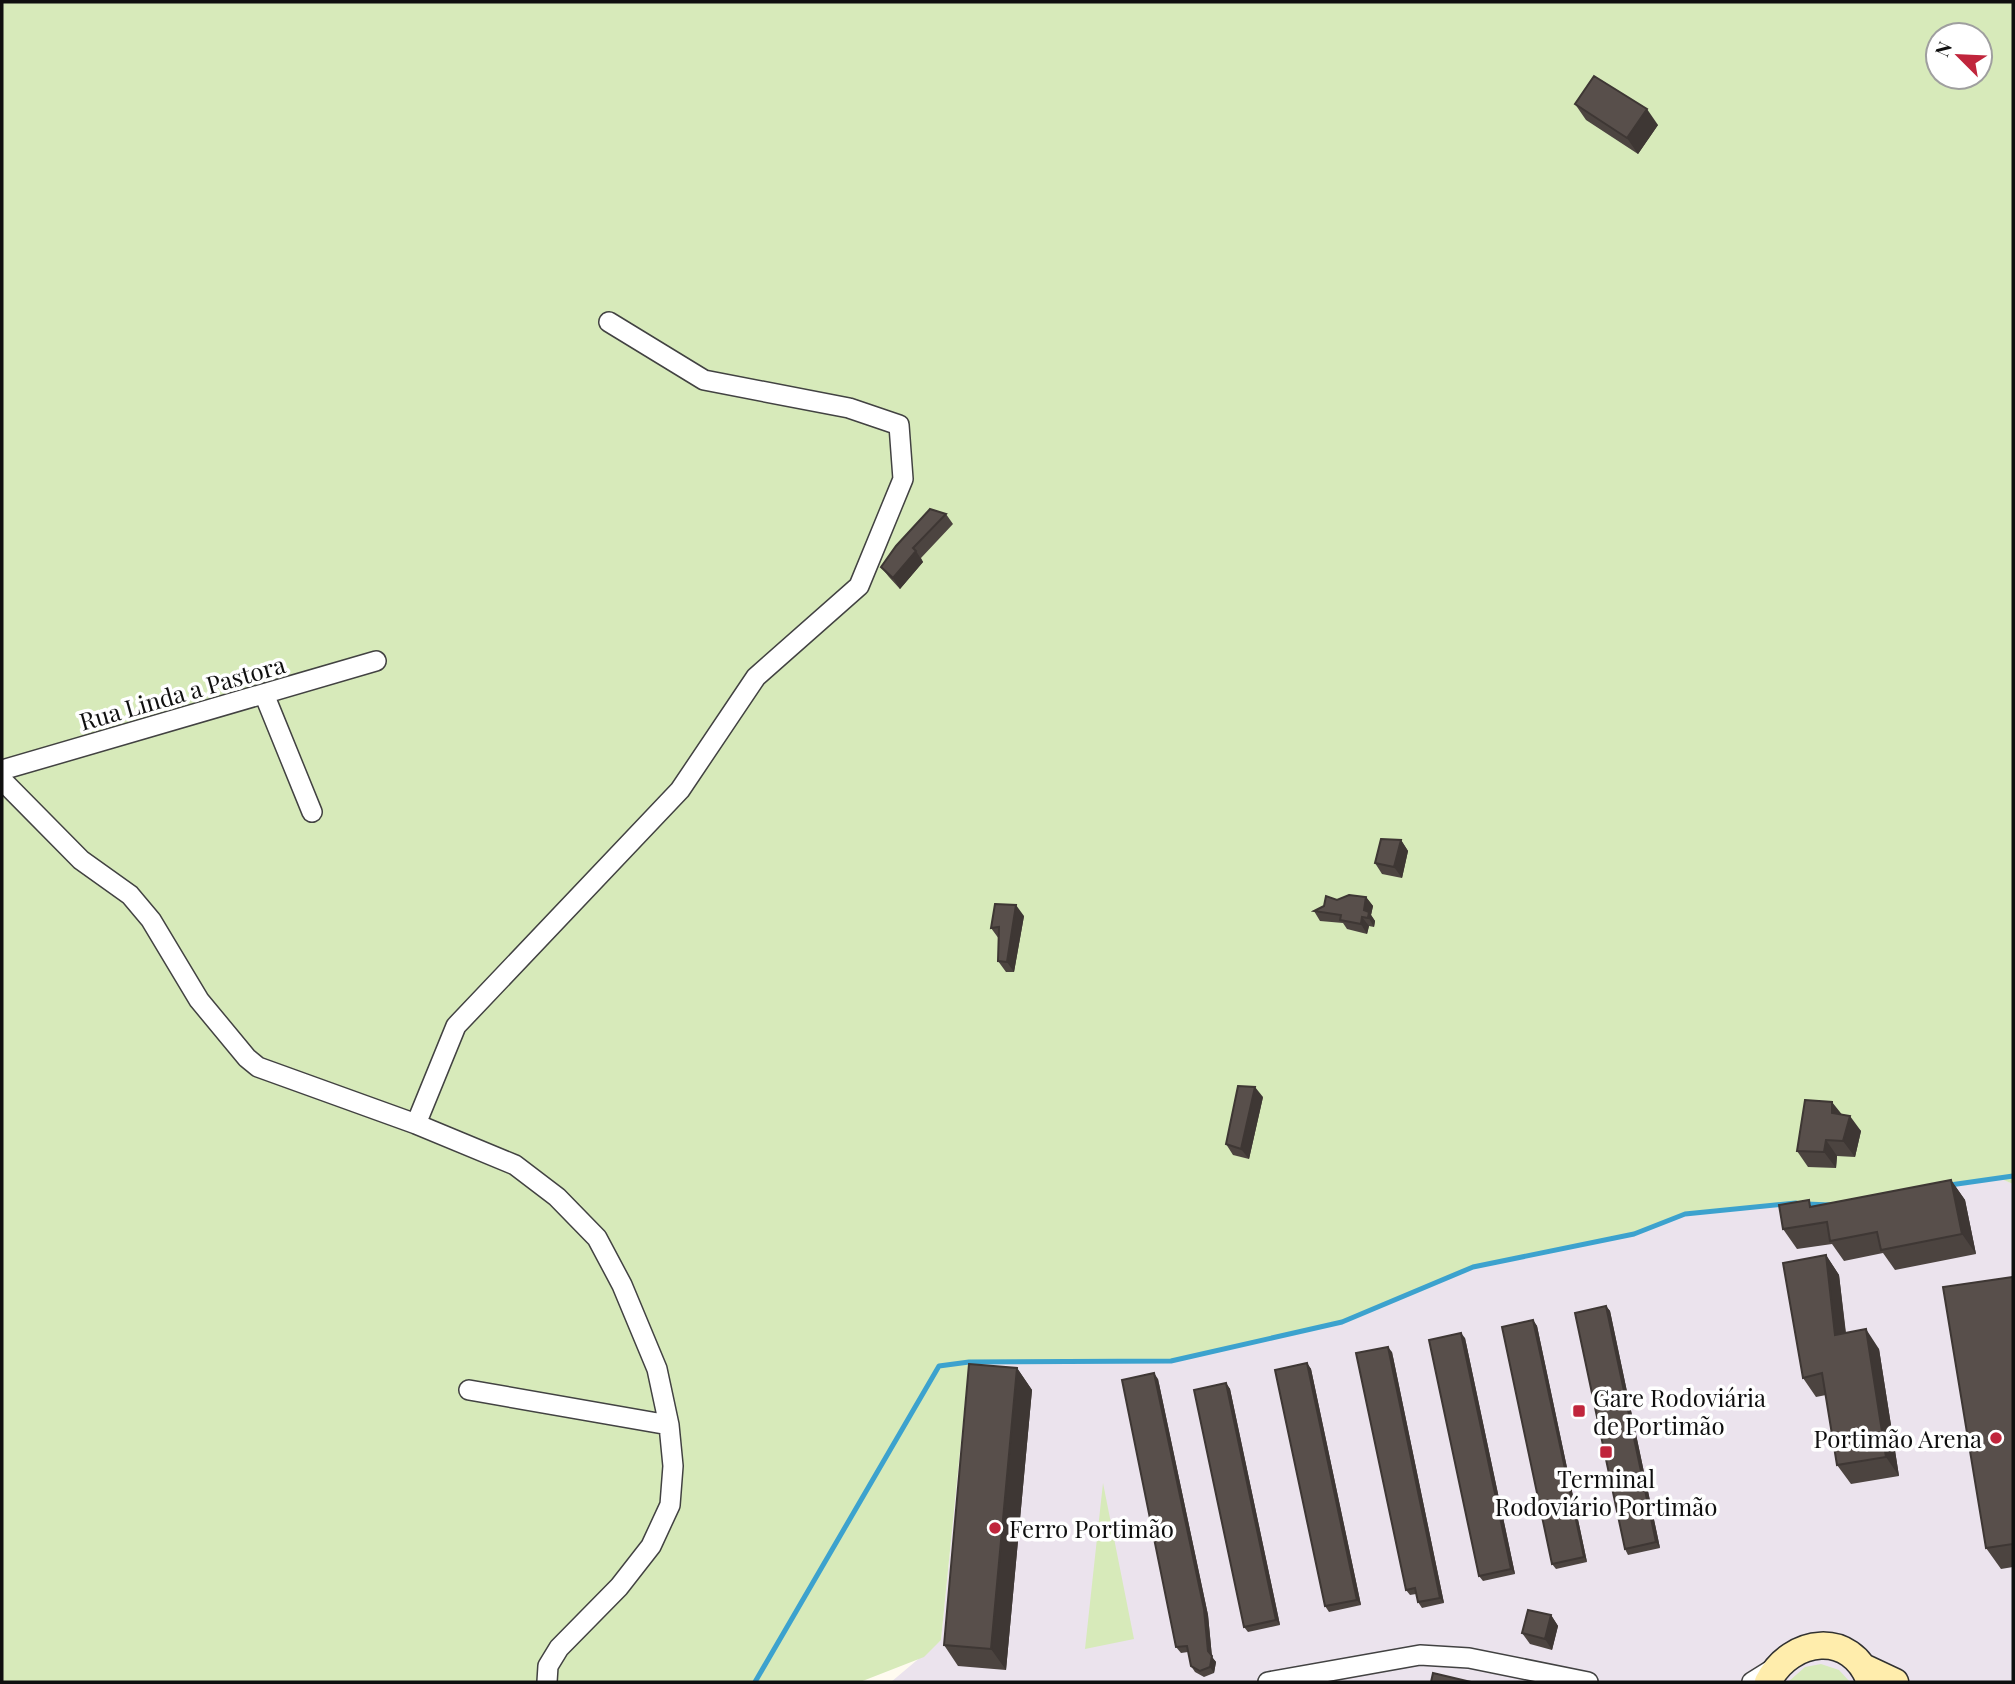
<svg xmlns="http://www.w3.org/2000/svg" width="2015" height="1684" font-family="'Playfair Display',serif">
<style>
.industrial{fill:#ebe3ed}
.green{fill:#d7eaba;fill-rule:evenodd}
.lines{fill:none;stroke-linecap:round;stroke-linejoin:round}
.stream{stroke:#3ca2ce;stroke-width:5}
.minor-casing{stroke:#424242;stroke-width:22}
.secondary-casing{stroke:#313131;stroke-width:29}
.minor{stroke:#fff;stroke-width:19}
.secondary{stroke:#ffedac;stroke-width:26}
.wall{fill:#4c4440}
.shaded-wall{fill:#3e3734}
.building{fill:#584f4b;stroke:#3e3734;stroke-width:2}
.poi-dot{fill:#c0253c;stroke:#fff;stroke-width:2.5}
.labels{text-anchor:middle;dominant-baseline:central;stroke-width:7;stroke-linejoin:round;paint-order:stroke}
.street-label{font-size:24px;fill:#0f0f0f;stroke:#fff}
.poi-label{font-size:24px;fill:#0f0f0f;stroke:#fff;text-anchor:start}
</style>
<rect width="100%" height="100%" fill="#fffbf0"/>
<path class="industrial" d="M 2000,1178 L 2013,1184 L 2013,1682 L 891,1682 L 941,1640 L 969,1362 L 1171,1361 L 1342,1322 L 1473,1267 L 1634,1234 L 1685,1214 L 1783,1203 L 1863,1206 L 1941,1187 Z"/>
<path class="green" d="M 2,2 L 2013,2 L 2013,1184 L 1999,1178 L 1941,1187 L 1864,1206 L 1783,1203 L 1685,1214 L 1634,1234 L 1473,1267 L 1342,1322 L 1171,1361 L 969,1362 L 941,1640 L 924,1657 L 860,1682 L 2,1682 ZM 1938,35 L 1980,35 L 1980,77 L 1938,77 Z
M 1103,1483 L 1134,1639 L 1085,1649 Z
M 1821,1664 L 1839,1670 L 1850,1682 L 1788,1682 L 1805,1667 Z"/>
<g class="lines">
<path class="stream" d="M 1950,1185 L 2013,1176
M 1806,1204 L 1831,1205
M 755,1682 L 939,1366 L 969,1362 L 1171,1361 L 1342,1322 L 1473,1267 L 1634,1234 L 1685,1214 L 1796,1203"/>
<defs>
<path id="minor" d="M 264,694 L 312,812
M 2,770 L 376,661
M 2,780 L 81,860 L 130,895 L 151,920 L 199,1000 L 247,1058 L 258,1067 L 416,1124 L 515,1165 L 557,1197 L 597,1238 L 622,1285 L 657,1369 L 669,1425 L 673,1466 L 670,1505 L 651,1546 L 619,1587 L 559,1648 L 548,1666 L 547,1682
M 416,1124 L 456,1026 L 680,790 L 756,677 L 859,586 L 903,479 L 899,425 L 849,408 L 704,380 L 609,322
M 469,1390 L 669,1425
M 1268,1682 L 1420,1655 L 1469,1658 L 1588,1682
M 1752,1682 L 1776,1667"/>
<path id="secondary" d="M 1863,1667 L 1895,1682
M 1768,1682 C 1791,1637 1852,1630 1870,1682"/>
</defs>
<use href="#minor" class="minor-casing"/>
<use href="#secondary" class="secondary-casing"/>
<use href="#minor" class="minor"/>
<use href="#secondary" class="secondary"/>
</g>
<path class="wall" d="M 1575,104 L 1658,125 L 1638,154 L 1586,120 Z
M 946,514 L 953,524 L 921,558 L 923,562 L 900,589 L 889,577 L 881,567 Z
M 1401,840 L 1408,851 L 1402,878 L 1382,874 L 1375,863 Z
M 1366,897 L 1373,906 L 1371,915 L 1375,921 L 1374,927 L 1369,926 L 1367,934 L 1347,929 L 1343,923 L 1320,921 L 1314,911 L 1337,900 Z
M 1024,916 L 1014,972 L 1006,972 L 998,961 L 999,939 L 991,928 Z
M 1263,1097 L 1249,1159 L 1233,1155 L 1226,1144 Z
M 1842,1115 L 1861,1131 L 1855,1157 L 1837,1156 L 1836,1168 L 1808,1167 L 1797,1151 Z
M 1951,1180 L 1965,1200 L 1976,1254 L 1895,1270 L 1883,1253 L 1844,1261 L 1832,1244 L 1797,1249 L 1783,1229 L 1814,1207 Z
M 1826,1255 L 1839,1275 L 1846,1333 L 1879,1349 L 1899,1476 L 1851,1484 L 1837,1465 L 1826,1395 L 1816,1397 L 1803,1378 Z
M 2013,1277 L 2013,1567 L 2001,1569 L 1986,1548 Z
M 1606,1306 L 1610,1311 L 1660,1548 L 1628,1555 L 1625,1549 Z
M 1533,1320 L 1537,1326 L 1587,1562 L 1556,1569 L 1552,1564 Z
M 1465,1338 L 1515,1574 L 1483,1581 L 1479,1576 Z
M 1392,1352 L 1444,1603 L 1422,1608 L 1418,1602 L 1416,1594 L 1410,1595 L 1406,1590 Z
M 1307,1363 L 1311,1369 L 1361,1605 L 1329,1612 L 1325,1606 Z
M 1017,1368 L 1032,1390 L 1006,1670 L 958,1666 L 944,1645 Z
M 1158,1379 L 1208,1615 L 1212,1657 L 1216,1662 L 1214,1673 L 1204,1677 L 1195,1672 L 1191,1666 L 1188,1652 L 1181,1653 L 1176,1647 Z
M 1226,1383 L 1230,1389 L 1280,1625 L 1248,1632 L 1244,1627 Z
M 1551,1615 L 1558,1626 L 1552,1650 L 1530,1644 L 1522,1633 Z"/>
<path class="shaded-wall" d="M 1647,109 L 1658,125 L 1638,154 L 1627,138 Z
M 916,551 L 923,562 L 900,589 L 893,578 Z
M 1401,840 L 1408,851 L 1402,878 L 1394,867 Z
M 1366,897 L 1373,906 L 1371,915 L 1375,921 L 1374,927 L 1364,910 Z
M 1016,905 L 1024,916 L 1014,972 L 1007,962 Z
M 1362,917 L 1369,926 L 1367,934 L 1361,924 Z
M 1255,1087 L 1263,1097 L 1249,1159 L 1241,1149 Z
M 1832,1102 L 1844,1117 L 1832,1113 Z
M 1850,1116 L 1861,1131 L 1855,1157 L 1843,1141 Z
M 1826,1140 L 1837,1156 L 1836,1168 L 1824,1152 Z
M 1951,1180 L 1965,1200 L 1976,1254 L 1962,1234 Z
M 1826,1255 L 1839,1275 L 1848,1354 L 1835,1335 Z
M 1606,1306 L 1610,1311 L 1660,1548 L 1656,1542 Z
M 1533,1320 L 1537,1326 L 1587,1562 L 1584,1557 Z
M 1866,1329 L 1879,1349 L 1899,1476 L 1886,1457 Z
M 1461,1333 L 1465,1338 L 1515,1574 L 1511,1569 Z
M 1388,1347 L 1392,1352 L 1444,1603 L 1440,1598 Z
M 1307,1363 L 1311,1369 L 1361,1605 L 1357,1600 Z
M 1017,1368 L 1032,1390 L 1006,1670 L 991,1649 Z
M 1154,1373 L 1158,1379 L 1208,1615 L 1212,1657 L 1216,1662 L 1214,1673 L 1210,1667 L 1208,1651 Z
M 1226,1383 L 1230,1389 L 1280,1625 L 1276,1620 Z
M 1551,1615 L 1558,1626 L 1552,1650 L 1545,1639 Z"/>
<path class="building" d="M 1594,76 L 1647,109 L 1627,138 L 1575,104 Z
M 930,509 L 946,514 L 913,548 L 916,551 L 893,578 L 881,567 L 896,546 Z
M 1381,839 L 1401,840 L 1394,867 L 1375,863 Z
M 1349,895 L 1366,897 L 1364,910 L 1369,912 L 1368,918 L 1362,917 L 1361,924 L 1340,920 L 1341,915 L 1314,911 L 1324,906 L 1326,896 L 1337,900 Z
M 995,904 L 1016,905 L 1007,962 L 998,961 L 999,927 L 991,928 Z
M 1238,1086 L 1255,1087 L 1241,1149 L 1226,1144 Z
M 1805,1100 L 1832,1102 L 1832,1113 L 1850,1116 L 1843,1141 L 1826,1140 L 1824,1152 L 1797,1151 Z
M 1951,1180 L 1962,1234 L 1881,1250 L 1877,1232 L 1830,1241 L 1827,1222 L 1783,1229 L 1779,1205 L 1809,1200 L 1810,1207 Z
M 1826,1255 L 1835,1335 L 1866,1329 L 1886,1457 L 1837,1465 L 1822,1373 L 1803,1378 L 1783,1263 Z
M 2013,1277 L 2013,1544 L 1986,1548 L 1943,1287 Z
M 1606,1306 L 1656,1542 L 1625,1549 L 1575,1313 Z
M 1533,1320 L 1584,1557 L 1552,1564 L 1502,1327 Z
M 1461,1333 L 1511,1569 L 1479,1576 L 1429,1340 Z
M 1388,1347 L 1440,1598 L 1418,1602 L 1415,1588 L 1406,1590 L 1356,1353 Z
M 1307,1363 L 1357,1600 L 1325,1606 L 1275,1370 Z
M 969,1364 L 1017,1368 L 991,1649 L 944,1645 Z
M 1154,1373 L 1204,1609 L 1208,1651 L 1212,1656 L 1210,1667 L 1200,1671 L 1191,1666 L 1187,1646 L 1176,1647 L 1122,1380 Z
M 1226,1383 L 1276,1620 L 1244,1627 L 1194,1390 Z
M 1528,1610 L 1551,1615 L 1545,1639 L 1522,1633 Z
M 1433,1673 L 1471,1682 L 1431,1682 Z"/>
<g class="poi-dot">
<rect x="1572" y="1404" width="14" height="14" rx="3.5"/>
<circle cx="1996" cy="1438" r="7"/>
<rect x="1599" y="1445" width="14" height="14" rx="3.5"/>
<circle cx="995" cy="1528" r="7"/>
</g>
<g class="labels">
<g class="street-label">
<text transform="translate(182 692) rotate(-16)">Rua Linda a Pastora</text>
</g>
<g class="poi-label">
<text x="1593" y="1397">Gare Rodoviária<tspan x="1593" dy="28">de Portimão</tspan></text>
<text x="1982" y="1438" text-anchor="end">Portimão Arena</text>
<text x="1606" y="1478" text-anchor="middle">Terminal<tspan x="1606" dy="28">Rodoviário Portimão</tspan></text>
<text x="1009" y="1528">Ferro Portimão</text>
</g>
</g>
<rect width="2015" height="1684" fill="none" stroke="#0f0f0f" stroke-width="7"/>
<g transform="translate(1959 56) rotate(294)"><circle r="33" fill="#ffffff" stroke="#9f9f9f" stroke-width="2"/>
<path d="M0-5L12 26L0 18L-12 26Z" fill="#c0253c"/>
<text y="-10" font-size="19" font-weight="bold" text-anchor="middle" fill="#0f0f0f">N</text>
</g>
</svg>
